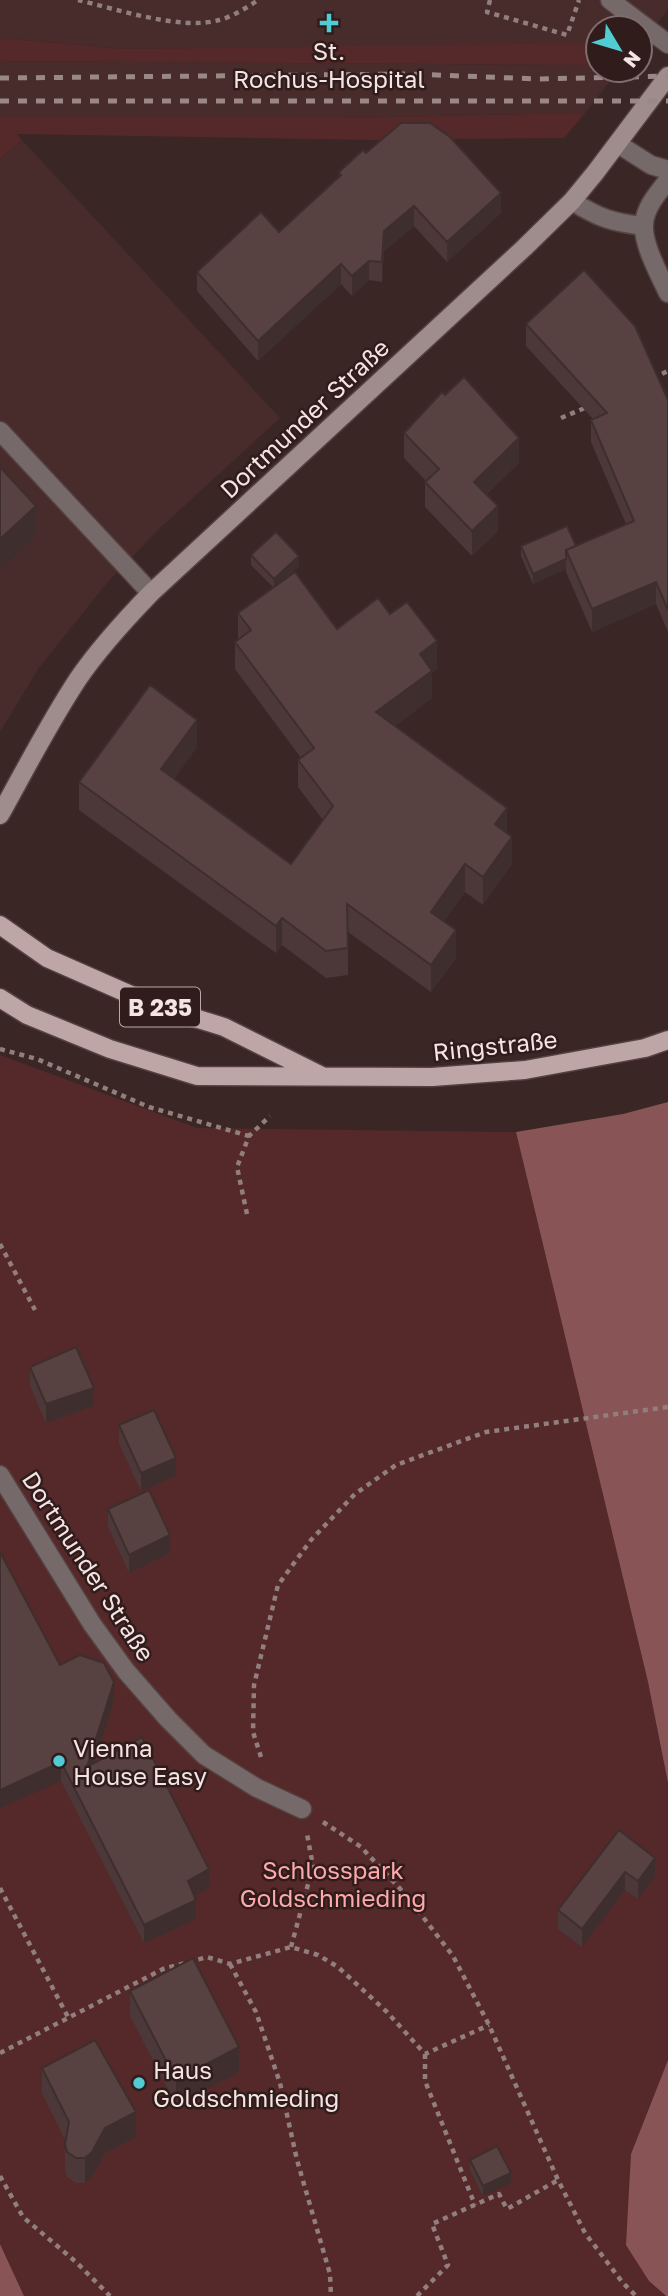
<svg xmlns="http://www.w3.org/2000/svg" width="668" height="2296" font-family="'Golos Text',sans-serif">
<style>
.built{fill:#482b2b}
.green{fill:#55282a}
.forest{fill:#895455}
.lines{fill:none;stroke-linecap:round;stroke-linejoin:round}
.lane-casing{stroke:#554141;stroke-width:21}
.street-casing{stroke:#554141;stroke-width:21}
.secondary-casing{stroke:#554141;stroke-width:21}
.primary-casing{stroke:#554141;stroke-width:21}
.path{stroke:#917f7e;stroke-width:4.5;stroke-dasharray:5 5;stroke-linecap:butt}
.lane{stroke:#756a69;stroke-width:18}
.street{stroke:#756a69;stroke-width:18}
.secondary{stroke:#9f8c8c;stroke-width:18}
.primary{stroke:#bea6a6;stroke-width:18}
.rail{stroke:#9a8887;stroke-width:5;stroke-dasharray:9 9;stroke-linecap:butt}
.wall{fill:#4c3838}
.shaded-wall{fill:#3e2e2e}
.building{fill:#584141;stroke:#3e2e2e;stroke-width:2}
.poi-dot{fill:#51ccd2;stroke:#311c1c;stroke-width:2.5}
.labels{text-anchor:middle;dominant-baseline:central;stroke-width:5;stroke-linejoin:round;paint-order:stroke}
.shield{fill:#311c1c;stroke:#baa9a8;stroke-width:2}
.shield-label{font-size:23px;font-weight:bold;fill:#f4e5e4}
.poi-label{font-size:24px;fill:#f4e5e4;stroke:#311c1c;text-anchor:start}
.street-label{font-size:24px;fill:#f4e5e4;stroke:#311c1c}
.park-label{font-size:24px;fill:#fea8a9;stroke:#311c1c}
</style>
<rect width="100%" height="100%" fill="#3b2626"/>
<path class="built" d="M 0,0 L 668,0 L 668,9 L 640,46 L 640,28 L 598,28 L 598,44 L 125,49 L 0,38 Z
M 0,61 L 598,65 L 598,70 L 619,70 L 585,113 L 343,118 L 0,118 Z
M 22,140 L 280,418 L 159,529 L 107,583 L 38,669 L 0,732 L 0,159 Z"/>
<path class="green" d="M 0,38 L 125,49 L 594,43 L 598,44 L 598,65 L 0,61 Z
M 585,113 L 564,138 L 442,139 L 432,141 L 17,134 L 22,140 L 0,159 L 0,118 L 343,118 Z
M 0,1055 L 197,1128 L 516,1132 L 648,1682 L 668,1783 L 668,2060 L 631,2154 L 649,2281 L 665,2296 L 24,2296 L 0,2244 Z"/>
<path class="forest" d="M 668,1102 L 668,1783 L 648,1682 L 516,1132 L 623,1114 Z
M 668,2060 L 668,2296 L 666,2296 L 649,2281 L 626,2245 L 631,2154 Z
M 0,2244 L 24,2296 L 0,2296 Z"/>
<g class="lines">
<defs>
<path id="lane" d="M 610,0 L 668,44
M 0,431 L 151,593
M 0,1475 L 92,1624 L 126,1671 L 168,1719 L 204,1755 L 257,1788 L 302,1809"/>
<path id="street" d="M 618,144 L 651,165 L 668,170
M 668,180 C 658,193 645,207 644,224 C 642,243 660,276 668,293
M 572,201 C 599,218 611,222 643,226"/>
<path id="secondary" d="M 0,815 C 25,770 49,723 78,679 C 99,648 125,620 151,593 L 524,248 L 572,201 L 595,173 L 668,76"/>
<path id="primary" d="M 0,925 L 47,958 L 156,1006 L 224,1027 L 322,1076
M 0,998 L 27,1015 L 110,1049 L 197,1076 L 432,1077 L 525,1070 L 645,1048 L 668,1040"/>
</defs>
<use href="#lane" class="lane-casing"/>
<use href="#street" class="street-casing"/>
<use href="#secondary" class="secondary-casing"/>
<use href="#primary" class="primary-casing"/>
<path class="path" d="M 78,0 C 116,9 182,31 219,20 C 232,17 248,7 258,0
M 490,0 L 487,12 L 567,35 L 579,0
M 653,378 L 668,371
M 561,418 L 587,407
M 0,1049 L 37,1059 L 149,1107 L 249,1136
M 247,1214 L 237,1167 L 249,1136 L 270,1116
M 0,1244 L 35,1310
M 261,1757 L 253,1732 L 254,1685 L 278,1585 L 311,1540 L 355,1494 L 396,1465 L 486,1432 L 668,1407
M 323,1822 L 361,1847 L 406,1895 L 453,1956 L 489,2025 L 558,2180 L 585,2233 L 623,2283 L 636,2296
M 0,1888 L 69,2019
M 291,1947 L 313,1866 L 307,1834
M 230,1964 L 256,2012 L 280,2083 L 297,2160 L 330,2274 L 331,2296
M 0,2053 L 163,1969 L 207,1957 L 230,1964 L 291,1947 L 318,1955 L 338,1967 L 387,2012 L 425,2054 L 489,2025
M 425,2054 L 425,2081 L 475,2205
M 0,2176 L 23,2217 L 76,2262 L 110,2296
M 417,2296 L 448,2265 L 432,2224 L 499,2194 L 507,2209 L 558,2180"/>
<use href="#lane" class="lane"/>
<use href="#street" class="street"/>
<use href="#secondary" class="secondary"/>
<use href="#primary" class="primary"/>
<path class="rail" d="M 0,78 L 410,74 L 539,79 L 668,76
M 0,101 L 668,101"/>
</g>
<path class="wall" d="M 366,153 L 501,213 L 447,262 L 414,226 L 384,251 L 382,282 L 369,280 L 352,296 L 341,284 L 258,361 L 197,291 L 197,272 L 279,232 L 339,177 L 339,172 Z
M 526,324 L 668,400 L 668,632 L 656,604 L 592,632 L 566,572 L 566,569 L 533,584 L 521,556 L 521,546 L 576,546 L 626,524 L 591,442 L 591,420 L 593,419 L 526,346 Z
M 404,433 L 519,463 L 487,494 L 498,531 L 472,556 L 425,507 L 425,482 L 426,481 L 404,458 Z
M 251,555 L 299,566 L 285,578 L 337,629 L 390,614 L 437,669 L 432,673 L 432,698 L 395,726 L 507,833 L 512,864 L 483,905 L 465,892 L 444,921 L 456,958 L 431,992 L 348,932 L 348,975 L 326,978 L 282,945 L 276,953 L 79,810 L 79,782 L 197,747 L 174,779 L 291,864 L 323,820 L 298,787 L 298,760 L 301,758 L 235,669 L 235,642 L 238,640 L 238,613 L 273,587 L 251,565 Z
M 30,1367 L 94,1406 L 46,1423 L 30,1386 Z
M 119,1425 L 176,1476 L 141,1491 L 119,1444 Z
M 108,1509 L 170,1553 L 129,1573 L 108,1527 Z
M 10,1571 L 60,1665 L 114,1701 L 94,1763 L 209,1887 L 194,1896 L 196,1919 L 144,1943 L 61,1781 Z
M 619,1830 L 655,1877 L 638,1899 L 625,1890 L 582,1947 L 558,1929 L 558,1910 Z
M 130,1991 L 239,2072 L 176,2105 L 130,2016 Z
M 42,2068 L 136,2137 L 105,2153 L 92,2177 L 85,2183 L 76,2183 L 67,2177 L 65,2169 L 65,2140 L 42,2093 Z
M 470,2160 L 511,2183 L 483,2196 L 470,2170 Z"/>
<path class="shaded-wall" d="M 501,193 L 501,213 L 447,262 L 447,242 Z
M 414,206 L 414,226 L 384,251 L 382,282 L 382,262 L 384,231 Z
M 369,261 L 369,280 L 352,296 L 352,276 Z
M 341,264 L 341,284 L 258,361 L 258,341 Z
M 519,438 L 519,463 L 474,507 L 474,482 Z
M 36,506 L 36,535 L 0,569 L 0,539 Z
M 498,506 L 498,531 L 472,556 L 472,531 Z
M 299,556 L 299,566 L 274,589 L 274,579 Z
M 566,559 L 566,569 L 533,584 L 533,574 Z
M 656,582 L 656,604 L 592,632 L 592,609 Z
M 437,641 L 437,669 L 432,673 L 432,698 L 376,740 L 376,712 L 420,654 Z
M 197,720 L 197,747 L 161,797 L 161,769 Z
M 507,808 L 507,836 L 495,824 Z
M 512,837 L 512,864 L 483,905 L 483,877 Z
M 465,864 L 465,892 L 431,939 L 431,912 Z
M 282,918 L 282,945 L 276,953 L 276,926 Z
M 456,930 L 456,958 L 431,992 L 431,965 Z
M 94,1388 L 94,1406 L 46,1423 L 46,1404 Z
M 176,1458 L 176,1476 L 141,1491 L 141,1473 Z
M 170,1535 L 170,1553 L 129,1573 L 129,1555 Z
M 114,1682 L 114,1701 L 87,1786 L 87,1767 Z
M 61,1762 L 61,1781 L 0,1808 L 0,1790 Z
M 655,1858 L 655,1877 L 638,1899 L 638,1881 Z
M 209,1869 L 209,1887 L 188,1900 L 188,1881 Z
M 625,1872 L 625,1890 L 582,1947 L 582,1929 Z
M 196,1900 L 196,1919 L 144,1943 L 144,1925 Z
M 239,2047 L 239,2072 L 176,2105 L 176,2080 Z
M 136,2112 L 136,2137 L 105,2153 L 92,2177 L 85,2183 L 85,2158 L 105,2128 Z
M 511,2173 L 511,2183 L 483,2196 L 483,2186 Z"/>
<path class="building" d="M 401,123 L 430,123 L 450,137 L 501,193 L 447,242 L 414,206 L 384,231 L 382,262 L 369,261 L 352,276 L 341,264 L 258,341 L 197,272 L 261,212 L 279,232 L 341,175 L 339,172 L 363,150 L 366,153 Z
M 584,270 L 635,326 L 668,400 L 668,610 L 656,582 L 592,609 L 566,550 L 634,521 L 591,420 L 607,413 L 526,324 Z
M 464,377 L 519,438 L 474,482 L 498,506 L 472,531 L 425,482 L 439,469 L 404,433 L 442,392 L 445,395 Z
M 0,467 L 36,506 L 0,539 Z
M 567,526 L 576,546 L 566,550 L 566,559 L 533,574 L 521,546 Z
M 276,532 L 299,556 L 274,579 L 251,555 Z
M 295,572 L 337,629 L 378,598 L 390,614 L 407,602 L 437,641 L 420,654 L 432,671 L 376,712 L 507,808 L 495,824 L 512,837 L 483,877 L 465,864 L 431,912 L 456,930 L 431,965 L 347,904 L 348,948 L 326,951 L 282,918 L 276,926 L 79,782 L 150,685 L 197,720 L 161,769 L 291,864 L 333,806 L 298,760 L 314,748 L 235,642 L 251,630 L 238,613 Z
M 76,1347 L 94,1388 L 46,1404 L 30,1367 Z
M 154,1410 L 176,1458 L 141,1473 L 119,1425 Z
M 149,1490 L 170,1535 L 129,1555 L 108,1509 Z
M 0,1552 L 60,1665 L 80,1655 L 104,1663 L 114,1682 L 87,1767 L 142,1737 L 209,1869 L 188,1881 L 196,1900 L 144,1925 L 61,1762 L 0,1790 Z
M 619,1830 L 655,1858 L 638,1881 L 625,1872 L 582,1929 L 558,1910 Z
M 193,1958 L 239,2047 L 176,2080 L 130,1991 Z
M 95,2040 L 136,2112 L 105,2128 L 92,2152 L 85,2158 L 76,2158 L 67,2152 L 65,2144 L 69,2122 L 42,2068 Z
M 497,2146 L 511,2173 L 483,2186 L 470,2160 Z"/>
<g class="poi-dot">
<path d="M325.5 12.5h7v7h7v7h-7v7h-7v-7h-7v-7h7z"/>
<circle cx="59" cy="1761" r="7"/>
<circle cx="139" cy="2083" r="7"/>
</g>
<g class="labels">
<rect class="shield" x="120" y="987.5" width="80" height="39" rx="5"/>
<g class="shield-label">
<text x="160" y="1007">B 235</text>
</g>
<g class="poi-label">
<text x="329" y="50" text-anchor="middle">St.<tspan x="329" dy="28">Rochus-Hospital</tspan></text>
<text x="73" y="1747">Vienna<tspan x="73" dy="28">House Easy</tspan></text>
<text x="153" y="2069">Haus<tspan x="153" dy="28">Goldschmieding</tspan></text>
</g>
<g class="street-label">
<text transform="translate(304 418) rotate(-43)">Dortmunder Straße</text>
<text transform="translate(495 1045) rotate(-6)">Ringstraße</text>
<text transform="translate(89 1566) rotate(57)">Dortmunder Straße</text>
</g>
<g class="park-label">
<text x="333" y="1869">Schlosspark<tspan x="333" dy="28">Goldschmieding</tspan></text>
</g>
</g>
<g transform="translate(619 49) rotate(128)"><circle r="33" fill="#311c1c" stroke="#7f6c6c" stroke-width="2"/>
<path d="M0-5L12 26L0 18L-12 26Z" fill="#51ccd2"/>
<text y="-10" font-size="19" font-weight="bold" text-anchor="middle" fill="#f4e5e4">N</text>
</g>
</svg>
